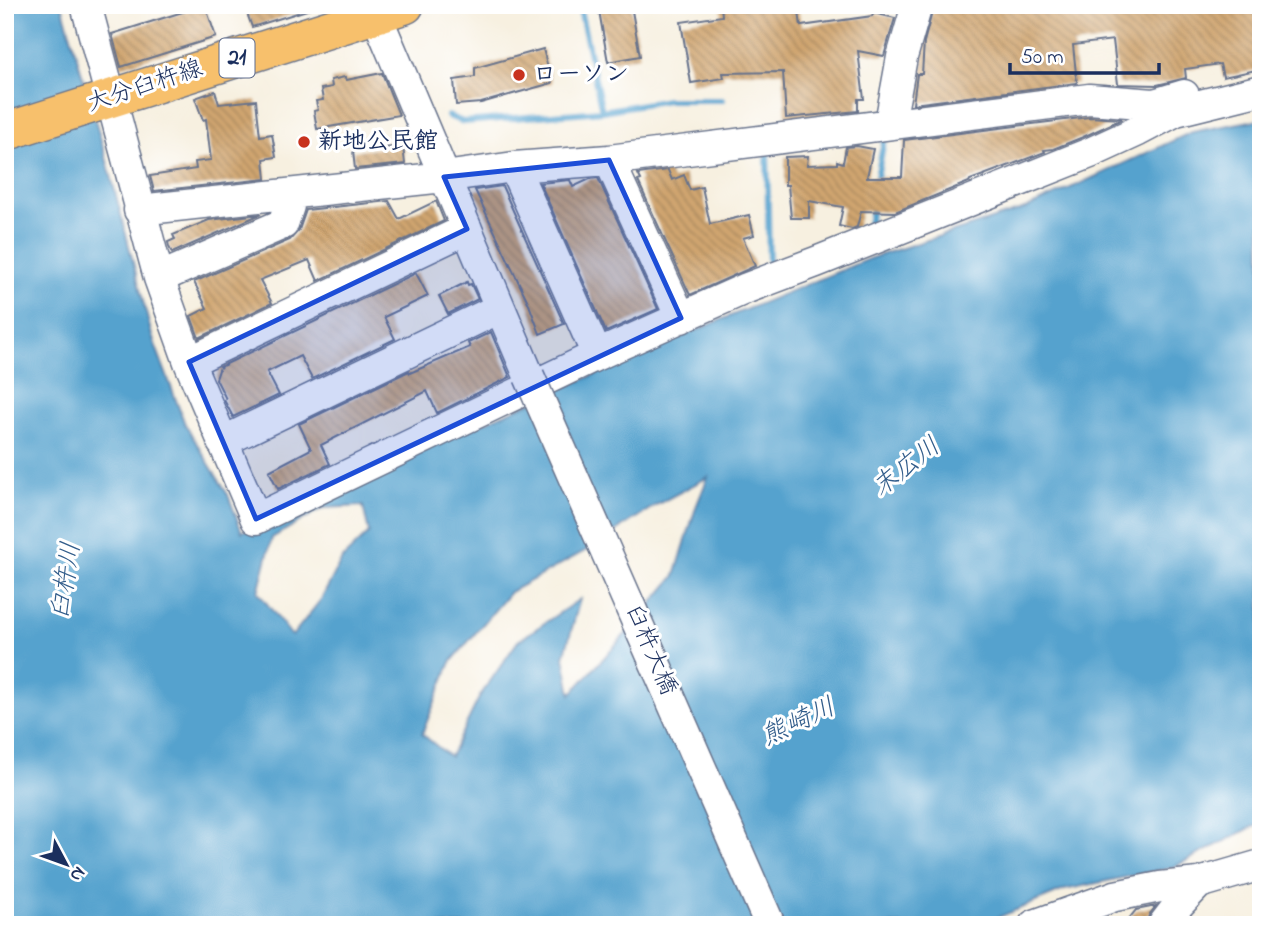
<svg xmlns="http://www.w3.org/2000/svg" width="1266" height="930" font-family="'Indie Flower','Klee One',sans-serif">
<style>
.water{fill:#55a2ce;stroke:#386896;stroke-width:2;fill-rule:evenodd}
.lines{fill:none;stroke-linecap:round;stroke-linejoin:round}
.stream{stroke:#55a2ce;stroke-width:6}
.building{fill:url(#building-back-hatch)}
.minor-casing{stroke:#68738c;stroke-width:33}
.major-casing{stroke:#68738c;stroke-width:40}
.minor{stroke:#fff;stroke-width:30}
.major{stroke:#f7c06c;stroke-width:37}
.minor-bridge-casing{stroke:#68738c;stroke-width:33;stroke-linecap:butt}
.minor-bridge{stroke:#fff;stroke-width:30}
.marked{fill:#1d4ed8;fill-opacity:0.2;stroke:#1d4ed8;stroke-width:5;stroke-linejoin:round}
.poi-dot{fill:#c8321e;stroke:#fff;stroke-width:2.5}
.labels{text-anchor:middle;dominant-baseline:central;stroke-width:6;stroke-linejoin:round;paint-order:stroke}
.shield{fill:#fff;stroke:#5f6d8e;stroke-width:2}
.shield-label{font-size:23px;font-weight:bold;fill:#1b2f5e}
.poi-label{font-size:24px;font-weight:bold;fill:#1b2f5e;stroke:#fff;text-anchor:start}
.street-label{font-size:24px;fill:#1b2f5e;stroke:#fff}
.water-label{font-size:26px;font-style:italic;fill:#325d8b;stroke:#fff}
</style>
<defs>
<pattern id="building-back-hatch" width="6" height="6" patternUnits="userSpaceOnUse" patternTransform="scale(1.75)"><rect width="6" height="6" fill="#d0a56f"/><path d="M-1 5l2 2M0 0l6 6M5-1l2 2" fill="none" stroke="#a8875e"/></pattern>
</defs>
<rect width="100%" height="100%" fill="#fff"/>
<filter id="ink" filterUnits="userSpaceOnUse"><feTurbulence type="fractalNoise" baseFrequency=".0143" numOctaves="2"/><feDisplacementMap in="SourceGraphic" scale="14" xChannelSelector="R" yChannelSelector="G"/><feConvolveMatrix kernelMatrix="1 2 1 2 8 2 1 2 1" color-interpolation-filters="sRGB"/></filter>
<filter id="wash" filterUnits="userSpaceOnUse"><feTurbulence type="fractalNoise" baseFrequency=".00686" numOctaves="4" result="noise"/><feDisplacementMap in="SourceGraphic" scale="28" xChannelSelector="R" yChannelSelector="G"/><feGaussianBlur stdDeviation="1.57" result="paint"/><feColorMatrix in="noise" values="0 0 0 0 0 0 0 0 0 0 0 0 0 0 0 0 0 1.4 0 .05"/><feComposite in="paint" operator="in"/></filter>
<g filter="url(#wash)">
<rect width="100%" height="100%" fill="#f7f0e0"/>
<path class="water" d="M 5,5 L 62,5 L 109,168 L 152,336 L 185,424 L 228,495 L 242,532 L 370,472 L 723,319 L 871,258 L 1025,209 L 1192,132 L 1261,119 L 1261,825 L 1252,827 L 1174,867 L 1064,890 L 980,925 L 5,925 ZM 708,477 L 696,507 L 675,576 L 633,626 L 571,694 L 564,657 L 580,599 L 518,641 L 480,696 L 450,757 L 422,734 L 451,662 L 510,592 L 587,550 L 656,505 ZM 363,506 L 369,533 L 342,559 L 322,598 L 292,636 L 258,592 L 272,538 L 323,508 Z"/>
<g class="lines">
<path class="stream" d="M 579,5 L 602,111
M 448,116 L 463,122 L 602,111 L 667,100 L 722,100
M 767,149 L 769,268
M 876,183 L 885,135
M 868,229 L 873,204"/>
</g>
<g id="blocks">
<path class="building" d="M 205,5 L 216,37 L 121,67 L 112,34 Z
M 244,5 L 309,5 L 310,9 L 252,27 Z
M 598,5 L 631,5 L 640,56 L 608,62 Z
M 721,5 L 798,5 L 801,26 L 872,16 L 873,13 L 895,18 L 884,56 L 858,51 L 864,99 L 858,99 L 858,111 L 786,118 L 783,72 L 723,73 L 724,78 L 691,83 L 681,22 L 722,16 Z
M 934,5 L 1254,5 L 1261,40 L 1261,69 L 1223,77 L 1220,64 L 1185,69 L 1186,78 L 1157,85 L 1118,84 L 1113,40 L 1073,45 L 1077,83 L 913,104 L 917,74 L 922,74 L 924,42 Z
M 543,49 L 552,83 L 481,103 L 456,105 L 454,80 L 475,77 L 475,68 Z
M 382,73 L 399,115 L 317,129 L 314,111 L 318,110 L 316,101 L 323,100 L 321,89 L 332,87 L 331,80 L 345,77 L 346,80 Z
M 215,91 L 219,104 L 256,100 L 260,136 L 272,134 L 276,157 L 264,159 L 266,179 L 154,191 L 150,176 L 196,169 L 195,162 L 211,160 L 206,119 L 203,120 L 195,98 Z
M 1089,117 L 1122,119 L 1083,137 L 1053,149 L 1044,150 L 1045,152 L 970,180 L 969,182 L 895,212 L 861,211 L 857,227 L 852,229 L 839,226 L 843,207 L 809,201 L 809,218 L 791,218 L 788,185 L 785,185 L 785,157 L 808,156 L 807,165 L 837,164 L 837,161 L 843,163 L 846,147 L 857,146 L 873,149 L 867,177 L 902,177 L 904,140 Z
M 403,146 L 405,164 L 355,169 L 353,151 Z
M 668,170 L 672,180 L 684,175 L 690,190 L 702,187 L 710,224 L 749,215 L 754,235 L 743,238 L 755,266 L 690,295 L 638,181 L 641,180 L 638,174 Z
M 598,178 L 658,309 L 606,332 L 540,183 L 570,180 L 573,187 L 590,179 Z
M 502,186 L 564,324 L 540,334 L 528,302 L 475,190 Z
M 389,201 L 399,219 L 436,201 L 444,221 L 318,281 L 309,260 L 260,280 L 272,303 L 199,338 L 191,316 L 207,308 L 194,282 L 290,240 L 299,230 L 306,210 Z
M 261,214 L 172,253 L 169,247 L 168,242 L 175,239 L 173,235 L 209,220 Z
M 416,273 L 428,296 L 384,317 L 395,339 L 312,379 L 300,356 L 267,372 L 279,395 L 233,417 L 224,400 L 226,399 L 216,379 L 220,367 Z
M 467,282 L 468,285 L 471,284 L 478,299 L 448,314 L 439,296 Z
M 491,332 L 510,377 L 437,413 L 427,391 L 321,445 L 330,464 L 278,489 L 269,471 L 311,449 L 299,424 L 409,371 L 410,373 L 470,347 L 468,343 Z
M 1156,906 L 1149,915 L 1146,925 L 1124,925 L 1136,910 Z"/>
</g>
</g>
<g filter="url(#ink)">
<use href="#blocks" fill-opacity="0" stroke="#68738c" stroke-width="2"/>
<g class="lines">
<defs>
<path id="minor" d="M 86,5 L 159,278 L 189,362 L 256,519 L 597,355 L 747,288 L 816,262 L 1090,153 L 1138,131 L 1176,111 L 1261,90
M 372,5 L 529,376
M 890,123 L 902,57 L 917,5
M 609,160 L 681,318
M 514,167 L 597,355
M 139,210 L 444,177 L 514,167 L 609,160 L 1089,99 L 1154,104 L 1184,95
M 159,278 L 283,224 L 289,206 L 288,194
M 189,362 L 467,229
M 222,442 L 500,308
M 1034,925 L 1115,896 L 1160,887 L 1199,883 L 1261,865
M 1163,925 L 1179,904 L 1199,883"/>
<path id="major" d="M 5,132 L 405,5"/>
</defs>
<use href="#minor" class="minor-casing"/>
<use href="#major" class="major-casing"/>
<use href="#minor" class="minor"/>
<use href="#major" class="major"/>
<defs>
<path id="minor-bridge" d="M 529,376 L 770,925"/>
</defs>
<use href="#minor-bridge" class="minor-bridge-casing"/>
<use href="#minor-bridge" class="minor-bridge"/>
</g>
</g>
<path class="marked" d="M 609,160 L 681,318 L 256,519 L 189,362 L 467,229 L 444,177 Z"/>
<g class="poi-dot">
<circle cx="519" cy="75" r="7"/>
<circle cx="304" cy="142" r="7"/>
</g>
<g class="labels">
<rect class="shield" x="219.5" y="38.5" width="35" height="39" rx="5"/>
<g class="shield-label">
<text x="237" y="58">21</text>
</g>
<g class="poi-label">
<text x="533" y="75">ローソン</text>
<text x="318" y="142">新地公民館</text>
</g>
<g class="street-label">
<text transform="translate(145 87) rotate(-18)">大分臼杵線</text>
<text transform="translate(650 650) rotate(67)">臼杵大橋</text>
</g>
<g class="water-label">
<text transform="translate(907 468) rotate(-38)">末広川</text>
<text transform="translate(67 581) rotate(-81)">臼杵川</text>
<text transform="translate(799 723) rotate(-25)">熊崎川</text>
</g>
</g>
<rect width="1266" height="930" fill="none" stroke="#fff" stroke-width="28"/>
<g transform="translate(66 864) rotate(131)" stroke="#ffffff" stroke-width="5" paint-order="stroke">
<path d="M0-5L12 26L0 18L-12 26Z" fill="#1b2f5e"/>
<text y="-10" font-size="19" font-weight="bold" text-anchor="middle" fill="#1b2f5e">N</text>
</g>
<path d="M1010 63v10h149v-10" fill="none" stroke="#1b2f5e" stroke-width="3.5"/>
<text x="1021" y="63" font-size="21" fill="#1b2f5e" stroke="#ffffff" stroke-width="5" paint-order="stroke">50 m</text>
</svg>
